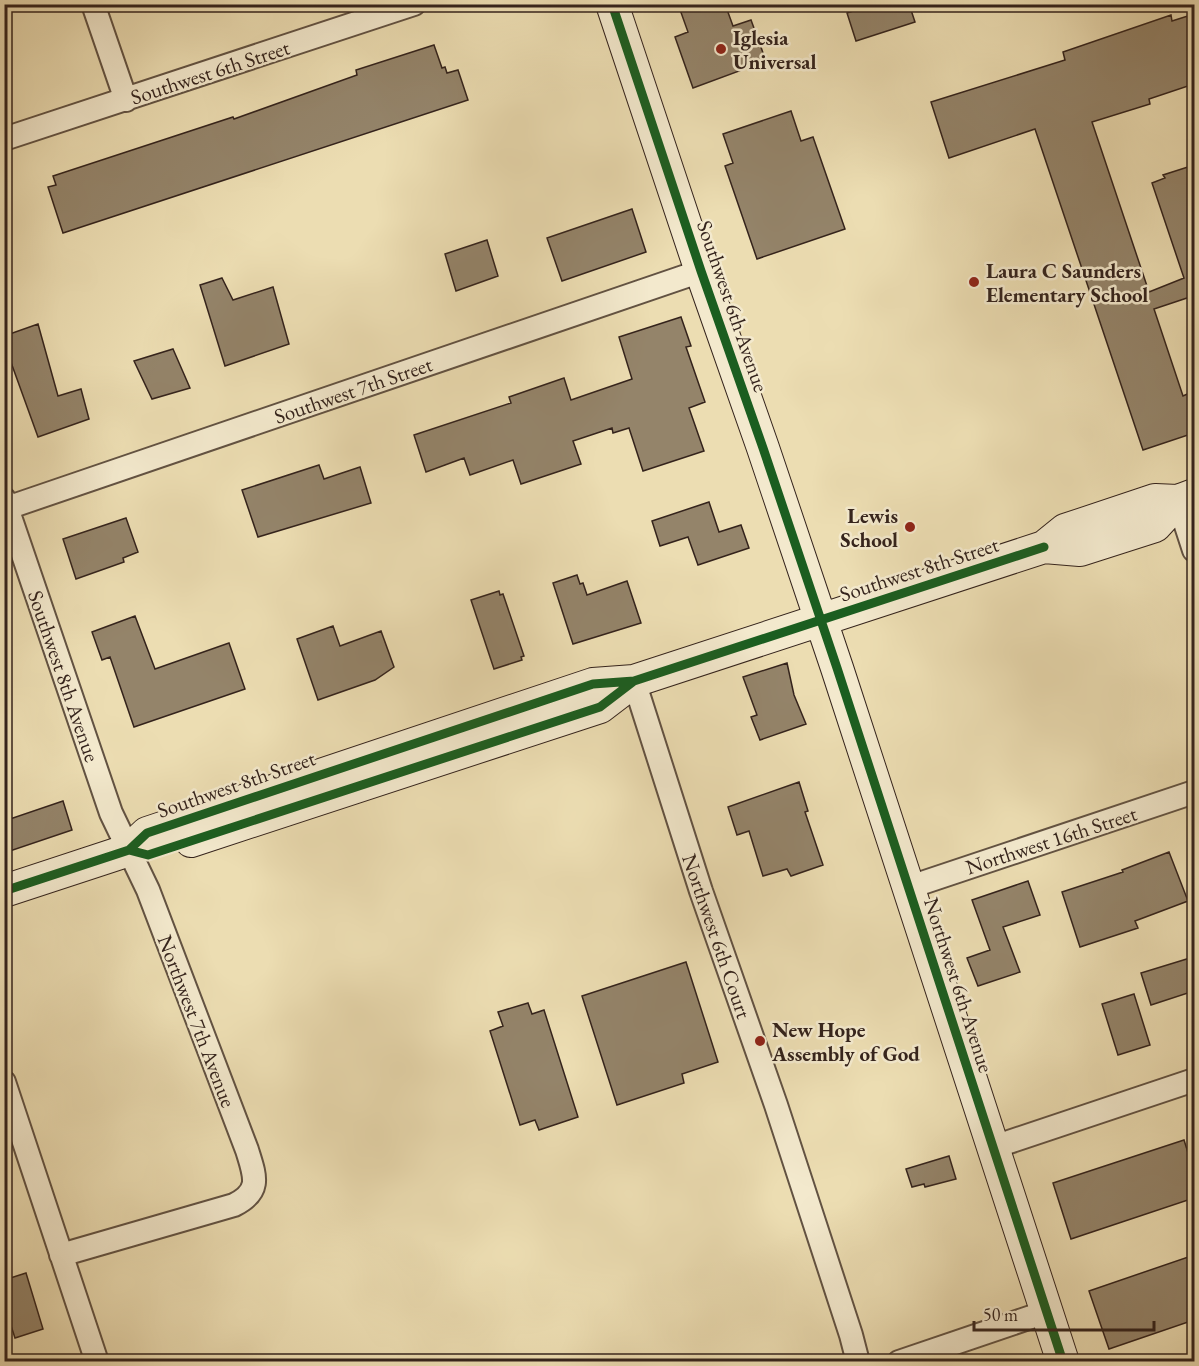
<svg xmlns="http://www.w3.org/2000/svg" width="1199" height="1366" font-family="'EB Garamond',serif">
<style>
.building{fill:#94846a;stroke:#34231c;stroke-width:1.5}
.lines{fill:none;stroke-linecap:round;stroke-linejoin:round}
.street-casing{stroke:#625242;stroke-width:26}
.secondary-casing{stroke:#34231c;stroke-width:34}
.street{stroke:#f3e9cd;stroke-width:22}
.secondary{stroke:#f3e9cd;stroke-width:32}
.cycleway-casing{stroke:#f3e9cd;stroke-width:13}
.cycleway{stroke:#1b5e20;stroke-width:9}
.poi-dot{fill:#8f2418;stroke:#f3e9cd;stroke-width:2}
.labels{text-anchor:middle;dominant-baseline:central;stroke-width:5;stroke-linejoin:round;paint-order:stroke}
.poi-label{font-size:21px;font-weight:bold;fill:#34231c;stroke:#f3e9cd;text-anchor:start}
.street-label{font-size:21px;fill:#34231c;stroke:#f3e9cd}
</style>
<rect width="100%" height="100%" fill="#ecddb2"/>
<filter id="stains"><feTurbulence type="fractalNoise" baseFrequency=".00333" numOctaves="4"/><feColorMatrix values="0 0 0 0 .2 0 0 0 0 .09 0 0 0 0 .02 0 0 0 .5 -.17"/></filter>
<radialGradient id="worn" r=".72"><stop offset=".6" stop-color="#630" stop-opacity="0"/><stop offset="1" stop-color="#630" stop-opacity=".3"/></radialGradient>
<path class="building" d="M 678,4 L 725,4 L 733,26 L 751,20 L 766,61 L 693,88 L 675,37 L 688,32 Z
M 874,4 L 909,4 L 915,22 L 856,41 L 847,13 Z
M 1194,14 L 1194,84 L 1149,99 L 1150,104 L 1092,122 L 1149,292 L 1184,278 L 1152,183 L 1165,178 L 1163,175 L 1194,165 L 1194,300 L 1191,300 L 1190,297 L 1154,309 L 1183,396 L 1194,391 L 1194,433 L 1143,450 L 1035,129 L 949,158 L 931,102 L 1065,60 L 1063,52 L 1171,15 L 1172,21 Z
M 434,45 L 442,68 L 445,67 L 447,73 L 458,70 L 468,100 L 63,233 L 48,187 L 56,185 L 53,176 L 233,117 L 234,119 L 357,75 L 356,70 Z
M 791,111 L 801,141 L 813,137 L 845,229 L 757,259 L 725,166 L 733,163 L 723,134 Z
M 632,209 L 646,252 L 562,281 L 547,238 Z
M 487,240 L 498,276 L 456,291 L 445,254 Z
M 222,278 L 233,300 L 273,287 L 289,344 L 225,366 L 200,285 Z
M 681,317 L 691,346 L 686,347 L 705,402 L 689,408 L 704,451 L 643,471 L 629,428 L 613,433 L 612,428 L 573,441 L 581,464 L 521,484 L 513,460 L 470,475 L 464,458 L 426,472 L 414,435 L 511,403 L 509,397 L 564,378 L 571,400 L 632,379 L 619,337 Z
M 38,324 L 58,396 L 81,389 L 89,419 L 38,437 L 4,343 L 4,336 Z
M 173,349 L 190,388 L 152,399 L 134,361 Z
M 319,465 L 324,479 L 360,467 L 371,503 L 258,537 L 242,490 Z
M 709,502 L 719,532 L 741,525 L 749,548 L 698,565 L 688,537 L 660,546 L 652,521 Z
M 126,518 L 138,552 L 123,558 L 124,562 L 76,579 L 63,539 Z
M 577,575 L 580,584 L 583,583 L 587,595 L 627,581 L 641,623 L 573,644 L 553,583 Z
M 499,591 L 500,595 L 503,594 L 524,656 L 521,657 L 522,660 L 494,669 L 471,600 Z
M 135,616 L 155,669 L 229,643 L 245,689 L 134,727 L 110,657 L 102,660 L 92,632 Z
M 333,626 L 340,646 L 381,631 L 394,667 L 375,680 L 318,700 L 297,639 Z
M 787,663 L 794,695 L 806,724 L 760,740 L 751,717 L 757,715 L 743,677 Z
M 799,782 L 808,811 L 805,812 L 823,865 L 791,876 L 787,869 L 763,876 L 749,831 L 737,835 L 728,807 Z
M 63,801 L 72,830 L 4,853 L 4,821 Z
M 1169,852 L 1188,901 L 1135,921 L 1138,928 L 1080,947 L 1062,892 L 1123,872 L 1122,870 Z
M 1028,881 L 1040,915 L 1003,927 L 1020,972 L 978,986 L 967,958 L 990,950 L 972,900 Z
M 1190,958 L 1194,971 L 1194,991 L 1151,1005 L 1141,973 Z
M 686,962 L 718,1062 L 682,1074 L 684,1083 L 617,1105 L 582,996 Z
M 1134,994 L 1150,1045 L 1118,1055 L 1102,1004 Z
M 528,1003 L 532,1014 L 544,1010 L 578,1117 L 539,1130 L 535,1120 L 520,1125 L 490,1031 L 503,1026 L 498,1012 Z
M 1184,1140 L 1194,1172 L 1194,1198 L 1071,1239 L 1053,1183 Z
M 949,1156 L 956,1179 L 925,1187 L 924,1184 L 912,1187 L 906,1169 Z
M 1194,1255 L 1194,1320 L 1109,1349 L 1089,1291 Z
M 26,1273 L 43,1329 L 15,1338 L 4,1304 L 4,1280 Z"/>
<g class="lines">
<defs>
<path id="street" d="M 93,4 L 126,100
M 4,139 L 414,4
M 4,499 L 111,813 L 148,890 L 247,1150 C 255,1176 262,1191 234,1205 L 61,1255
M 1178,501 L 1194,550
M 4,509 L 701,271
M 634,681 L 701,891 L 776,1105 L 851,1335 L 858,1362
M 907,888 L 1194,792
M 4,1082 L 97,1362
M 994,1147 L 1194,1080
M 899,1362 L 1046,1312"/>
<path id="secondary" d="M 612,4 L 701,271 L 763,448 L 837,668 L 1063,1362
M 1044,547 L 1080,550 L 1155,526 L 1178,501
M 191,841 L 600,707 L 634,681
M 4,891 L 129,850 L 147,833 L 593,684 L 634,681 L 1044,547 L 1065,530 L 1155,500 L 1178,501 L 1194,495"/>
</defs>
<use href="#street" class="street-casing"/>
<use href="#secondary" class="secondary-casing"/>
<use href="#street" class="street"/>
<use href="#secondary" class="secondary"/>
<defs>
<path id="cycleway" d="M 612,4 L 701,271 L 763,448 L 837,668 L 1063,1362
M 129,850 L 148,855 L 600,707 L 634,681
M 4,891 L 129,850 L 147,833 L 593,684 L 634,681 L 1044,547"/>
</defs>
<use href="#cycleway" class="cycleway-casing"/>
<use href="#cycleway" class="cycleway"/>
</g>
<g class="poi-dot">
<circle cx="721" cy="49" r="6"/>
<circle cx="974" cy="282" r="6"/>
<circle cx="910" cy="527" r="6"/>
<circle cx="760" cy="1041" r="6"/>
</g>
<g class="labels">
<g class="poi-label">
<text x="733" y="37">Iglesia<tspan x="733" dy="24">Universal</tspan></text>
<text x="986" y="270">Laura C Saunders<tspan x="986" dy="24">Elementary School</tspan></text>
<text x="898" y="515" text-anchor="end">Lewis<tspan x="898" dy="24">School</tspan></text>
<text x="772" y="1029">New Hope<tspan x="772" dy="24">Assembly of God</tspan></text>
</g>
<g class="street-label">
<text transform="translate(210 72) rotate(-18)">Southwest 6th Street</text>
<text transform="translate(733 306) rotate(71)">Southwest 6th Avenue</text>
<text transform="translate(353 390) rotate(-19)">Southwest 7th Street</text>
<text transform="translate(919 569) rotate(-18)">Southwest 8th Street</text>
<text transform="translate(64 676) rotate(71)">Southwest 8th Avenue</text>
<text transform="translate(236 784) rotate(-19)">Southwest 8th Street</text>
<text transform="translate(1051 840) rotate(-18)">Northwest 16th Street</text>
<text transform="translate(717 936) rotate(71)">Northwest 6th Court</text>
<text transform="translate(959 985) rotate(72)">Northwest 6th Avenue</text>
<text transform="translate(197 1021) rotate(69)">Northwest 7th Avenue</text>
</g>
</g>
<rect width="1199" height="1366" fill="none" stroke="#ecddb2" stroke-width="24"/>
<rect x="6" y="6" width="1187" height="1354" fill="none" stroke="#34231c" stroke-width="3"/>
<rect x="12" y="12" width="1175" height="1342" fill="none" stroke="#34231c" stroke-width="1.5"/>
<path d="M974 1321v9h180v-9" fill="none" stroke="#34231c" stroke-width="3"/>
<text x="983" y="1321" font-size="18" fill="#34231c" stroke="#f3e9cd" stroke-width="4.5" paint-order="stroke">50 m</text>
<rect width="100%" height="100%" filter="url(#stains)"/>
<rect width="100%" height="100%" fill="url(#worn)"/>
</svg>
